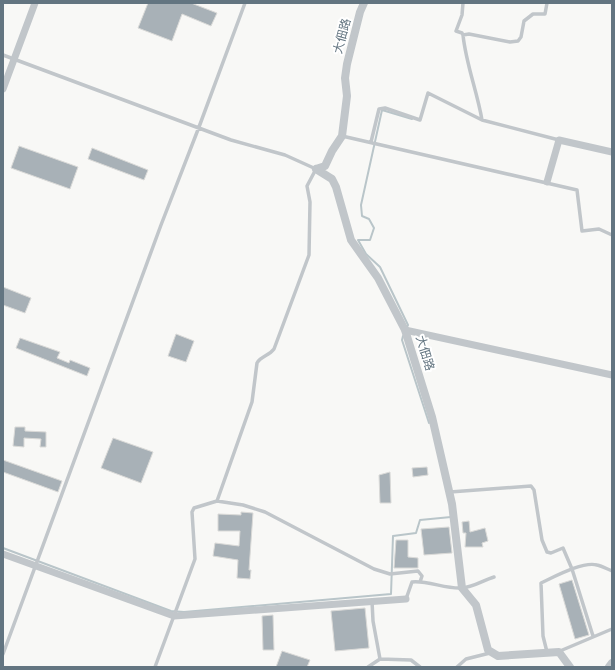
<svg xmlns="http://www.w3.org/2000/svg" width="615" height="670" font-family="'Space Grotesk','Noto Sans TC',sans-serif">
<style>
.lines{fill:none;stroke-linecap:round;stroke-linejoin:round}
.stream{stroke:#b9c5c9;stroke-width:2}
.building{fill:#a8b1b7;stroke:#dadad8}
.service{stroke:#c1c6ca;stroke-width:3.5}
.minor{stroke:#c1c6ca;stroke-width:7}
.tertiary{stroke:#c1c6ca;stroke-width:8}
.labels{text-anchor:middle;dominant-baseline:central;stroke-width:4;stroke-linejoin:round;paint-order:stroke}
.street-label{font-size:12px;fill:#637581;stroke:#fff}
</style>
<rect width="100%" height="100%" fill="#f8f8f6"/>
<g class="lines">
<path class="stream" d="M 407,327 L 408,325 L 380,267 L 366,254 L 358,240 L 370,240 L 374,228 L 369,219 L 362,216 L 361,205 L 382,110 L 412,119
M 403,336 L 402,340 L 429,423
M 3,548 L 171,611 L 184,612 L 391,594 L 393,536 L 416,533 L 420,520 L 451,517"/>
</g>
<path class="building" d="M 148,3 L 191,3 L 217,13 L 211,26 L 182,14 L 172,41 L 138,28 Z
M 19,146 L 78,167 L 70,189 L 11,168 Z
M 92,148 L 148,170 L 144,180 L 88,159 Z
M 3,287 L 31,298 L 25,313 L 3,305 Z
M 176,334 L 194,341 L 186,362 L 168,356 Z
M 20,338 L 60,352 L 57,358 L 69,363 L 70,360 L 90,368 L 87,376 L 16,348 Z
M 15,427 L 25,427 L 25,431 L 46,432 L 46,447 L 40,447 L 41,439 L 24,438 L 24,447 L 13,446 Z
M 113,438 L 153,452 L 141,483 L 101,468 Z
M 3,460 L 62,481 L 58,492 L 3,472 Z
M 427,467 L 428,475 L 413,477 L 412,468 Z
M 390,472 L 391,503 L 380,503 L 379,475 Z
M 241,512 L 253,513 L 249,570 L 251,570 L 250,579 L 237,578 L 238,560 L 213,556 L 215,543 L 239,546 L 240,531 L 218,531 L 218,514 L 241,515 Z
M 469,521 L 470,532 L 485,528 L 488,541 L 482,543 L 483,547 L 465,547 L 466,533 L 463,533 L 462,522 Z
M 449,527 L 452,553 L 424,555 L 421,529 Z
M 396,540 L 408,540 L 408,557 L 418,558 L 418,568 L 394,568 Z
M 572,580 L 589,635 L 575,639 L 559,584 Z
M 365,608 L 369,648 L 335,651 L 331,611 Z
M 273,615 L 274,650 L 263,650 L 262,616 Z
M 282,651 L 310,660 L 307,667 L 276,667 Z"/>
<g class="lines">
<path class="service" d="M 463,3 L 462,15 L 456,31 L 462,33 L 463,35 C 466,64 477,91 482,120
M 463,35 L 469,34 L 510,42 L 518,41 L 521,37 L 524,21 L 533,14 L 545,14 L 547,3
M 3,55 L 231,140 L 285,155 L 316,169 L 307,186 L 310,202 L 309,255 L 274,349 C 269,356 261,356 257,363 L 252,402 L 217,501 L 194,508 L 192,512 L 195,559 L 155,667
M 342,136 L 577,190 L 582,231 L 599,229 L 612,235
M 371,142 L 379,109 L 385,108 L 420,120 L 428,93 L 482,120 L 559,140
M 450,492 L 531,486 L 534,490 L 542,540 L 547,552 L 551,553 L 563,548 L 572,569 L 593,636
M 217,501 L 243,505 L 265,512 L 374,569 L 390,574 L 418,571 L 422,576 L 420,582
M 406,599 L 412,582 C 426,580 446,589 461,588 C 472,588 484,580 494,577
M 372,601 L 373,621 L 380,659
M 560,651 L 612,629
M 547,652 L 543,636 L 541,583 C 554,577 583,561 597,565 C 602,566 607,569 612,571
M 3,654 L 161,225 L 199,127 L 245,3
M 368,667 L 380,659 L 411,660 L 420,667
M 457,667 L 466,659 L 490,653"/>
<path class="minor" d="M 3,89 L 35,3
M 547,182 L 559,140 L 612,152
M 405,330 L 612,375
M 3,554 L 174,616 L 406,599"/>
<path class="tertiary" d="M 316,169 L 332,179 L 336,187 L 351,240 L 378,278 L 405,330 L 432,417 L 452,504 L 462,588 L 476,605 L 488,650 L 498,656 L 559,652 L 570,667
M 316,169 L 325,166 L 332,151 L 342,136 L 347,96 L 345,78 L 347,64 L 360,12 L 364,3
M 609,667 L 612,663"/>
</g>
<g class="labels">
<g class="street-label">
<text transform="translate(342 36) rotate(-75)">大佃路</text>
<text transform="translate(425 353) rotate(73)">大佃路</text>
</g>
</g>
<rect width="615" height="670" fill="none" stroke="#637581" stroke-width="8"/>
</svg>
